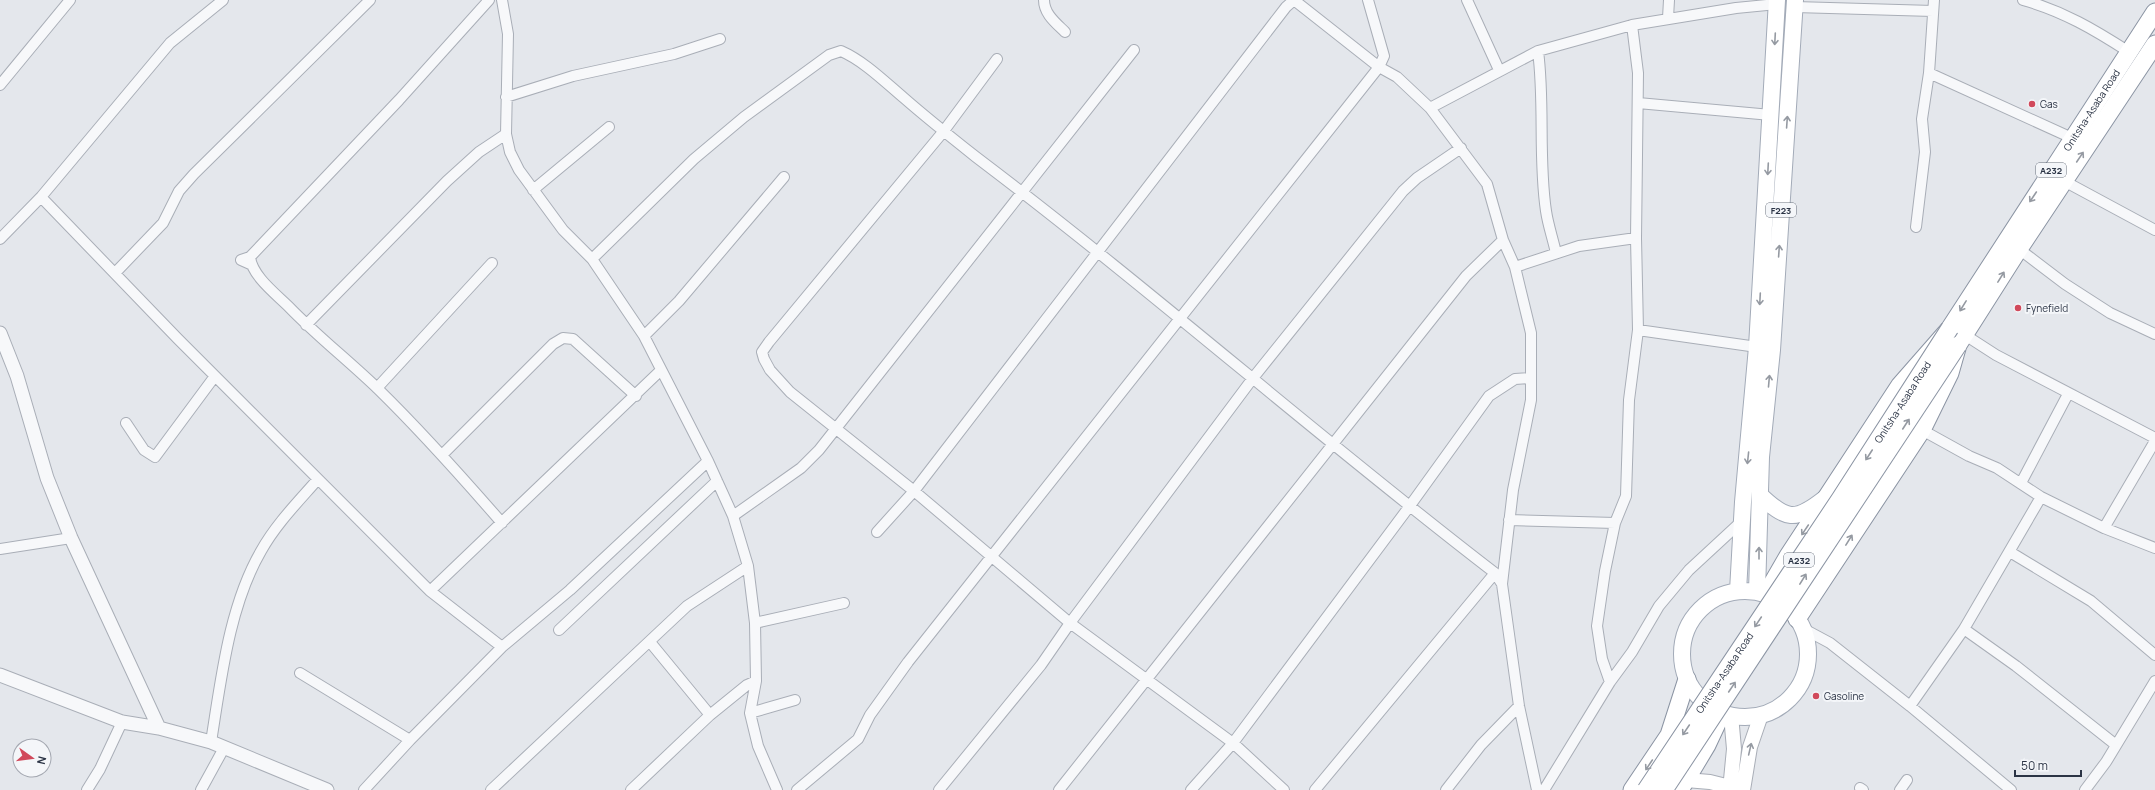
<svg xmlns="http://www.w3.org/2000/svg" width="2155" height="790" font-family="Manrope,sans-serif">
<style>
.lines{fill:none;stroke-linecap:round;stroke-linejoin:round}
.minor-casing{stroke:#a9aeb7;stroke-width:12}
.tertiary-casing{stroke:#a9aeb7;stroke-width:15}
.secondary-casing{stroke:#a9aeb7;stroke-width:16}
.primary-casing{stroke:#a3abb8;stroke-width:18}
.trunk-casing{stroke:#8b94a3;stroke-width:19}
.minor{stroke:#f7f8fa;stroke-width:10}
.tertiary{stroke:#f7f8fa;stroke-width:13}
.secondary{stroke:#fff;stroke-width:14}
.primary{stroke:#fff;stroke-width:16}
.trunk{stroke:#fff;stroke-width:17}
.trunk-bridge-casing{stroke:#8b94a3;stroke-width:19;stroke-linecap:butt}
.trunk-bridge{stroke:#fff;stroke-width:17}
.oneway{stroke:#959aa2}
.poi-dot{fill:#d1495b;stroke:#f4f6f9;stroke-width:1.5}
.labels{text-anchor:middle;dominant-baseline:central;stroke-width:4;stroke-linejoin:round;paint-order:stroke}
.shield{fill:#f4f6f9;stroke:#676e7b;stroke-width:1}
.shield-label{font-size:9px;font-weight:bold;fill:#2b3445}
.poi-label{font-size:10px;fill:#2b3445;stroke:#f4f6f9;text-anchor:start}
.street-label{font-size:10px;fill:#2b3445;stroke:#f4f6f9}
</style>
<rect width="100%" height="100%" fill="#e4e7ec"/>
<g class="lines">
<defs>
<path id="minor" d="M 502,0 L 508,34 L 506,134 L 510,152 L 519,170 L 563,230 L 592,259 L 644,336 L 708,461 L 733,516 L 748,566 L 755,623 L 756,681 L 750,713 L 758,746 L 777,790
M 1044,0 C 1044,14 1056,23 1065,32
M 1294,0 L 1379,67 L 1397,77 L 1430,108 L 1487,184 L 1503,240 L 1515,267 L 1531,333 L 1531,400 L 1513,490 L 1502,584 L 1519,706 L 1537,790
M 1467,0 L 1499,70
M 2023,0 C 2063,11 2095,30 2129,52
M 1795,7 L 1933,11
M 1668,18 L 1669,0
M 1538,51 C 1545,104 1538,158 1546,211 C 1548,225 1553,239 1556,253
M 997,59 L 943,132 L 769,342 L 762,352 L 764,359 L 770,370 L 790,392 L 914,491 L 1070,623 L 1233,743 L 1284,790
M 1929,73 L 2072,138
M 0,85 L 70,0
M 506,97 L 573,76 L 674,54 L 720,39
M 1638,103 L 1771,115
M 1430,108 L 1538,51 L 1632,25 L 1736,8 L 1777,4
M 2064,181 L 2155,230
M 533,190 L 609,127
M 41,197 L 178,339 L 430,591 L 502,647
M 1916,227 L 1925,152 L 1922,119 L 1929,73 L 1934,0
M 0,239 L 41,197 L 170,43 L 223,0
M 2019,249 L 2065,284 L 2110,313 L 2155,334
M 250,257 C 252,276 276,294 289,307 C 317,336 349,361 378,389 C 422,432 462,477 502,523
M 592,259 L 694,159 L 744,117 L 829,55 L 841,51 C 864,61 885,82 904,98 C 928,119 952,138 976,157 C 1153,291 1319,438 1495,573 L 1502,584
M 250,264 L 241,260 L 250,257 L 399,100 L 489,0
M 1515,267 L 1579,246 L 1636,238
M 115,273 L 163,223 L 179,191 L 194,174 L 370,0
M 306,325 L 447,181 L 479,152 L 506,134
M 1638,330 L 1757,347
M 1965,335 L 1996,355 L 2155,438
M 644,336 L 679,301 L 784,177
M 377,388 L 492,263
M 126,423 L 144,450 L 155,457 L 215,376
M 1922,430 L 1969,456 L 1997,468 L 2041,497 L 2104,528 L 2155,548
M 443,454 L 553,344 L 563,338 L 573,339 L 636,396
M 2021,483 L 2068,394
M 733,516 L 801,468 L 819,450 L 1134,50
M 1509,520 L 1615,523
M 2104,528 L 2155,441
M 877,532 L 914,491 L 1286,7 L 1294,0
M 0,549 L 71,538
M 2010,552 L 2091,601 L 2155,655
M 430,591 L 660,371
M 755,623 L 844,603
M 1802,628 L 1830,643 L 1910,706 L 2011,790
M 1964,629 L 2016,666 L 2116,745
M 559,630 L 717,481
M 650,642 L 710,715
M 300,673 L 410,740
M 1610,682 L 1632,652 L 1659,606 L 1689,570 L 1742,521
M 1910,706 L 1964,629 L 2041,497
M 750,713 L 795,700
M 211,742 C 221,680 229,606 261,551 C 276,524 298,502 318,479
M 1860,788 L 1863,790
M 87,790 L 100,769 L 122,722
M 201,790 L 224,748
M 364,790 L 410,740 L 502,647 L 570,590 L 708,461
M 491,790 L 687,606 L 748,566
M 631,790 L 710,715 L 747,685 L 756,681
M 797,790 L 858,739 L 870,715 L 908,662 L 1379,67 L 1384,56 L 1368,0
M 939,790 L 1041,665 L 1070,623 L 1253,378 L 1403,191 L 1417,178 L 1461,148
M 1059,790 L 1466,276 L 1503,240
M 1191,790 L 1233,743 L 1409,507 L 1489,396 L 1515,379 L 1531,378
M 1315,790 L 1495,573
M 1446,790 L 1481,745 L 1519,706
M 1544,790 L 1610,682 L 1602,659 L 1597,626 L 1605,571 L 1615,523 L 1626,496 L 1629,400 L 1638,330 L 1636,238 L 1638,73 L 1632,25
M 1900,790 L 1907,780
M 2085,790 L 2106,762 L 2155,681"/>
<path id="tertiary" d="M 0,333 L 17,376 L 47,478 L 71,538 L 159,728 L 211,742 L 327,790
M 0,675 L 122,722 L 159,728"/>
<path id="secondary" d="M 1686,780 L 1710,782 L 1730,787
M 1730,790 L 1734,749 L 1731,715
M 1743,790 L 1750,747 L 1761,715"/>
<path id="primary" d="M 1760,495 C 1786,520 1795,522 1824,499
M 1738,591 L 1743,502 L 1757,347 L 1777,0
M1682 654a63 63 0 1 1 126 0a63 63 0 1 1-126 0Z
M 1757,592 L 1761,457 L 1772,350 L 1795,0"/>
<g id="trunk">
<path id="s1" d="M 1766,594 L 1788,556 L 1900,385 L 1950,328 L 2155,12"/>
<path d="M 1797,619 L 1922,430 L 1950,373 L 1958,345 L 2019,249 L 2155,44"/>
<path d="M 1632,790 L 1669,735 L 1687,679"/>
<path d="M 1680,790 L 1707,745 L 1722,713"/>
</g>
</defs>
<use href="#minor" class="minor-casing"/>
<use href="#tertiary" class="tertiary-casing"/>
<use href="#secondary" class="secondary-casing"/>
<use href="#primary" class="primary-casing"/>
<use href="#trunk" class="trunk-casing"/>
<use href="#minor" class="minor"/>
<use href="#tertiary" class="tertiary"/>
<use href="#secondary" class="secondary"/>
<use href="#primary" class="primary"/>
<use href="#trunk" class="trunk"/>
<defs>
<g id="trunk-bridge">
<path id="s2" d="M 1646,790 L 1840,499 L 1950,328"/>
<path d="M 1664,790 L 1958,345"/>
</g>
</defs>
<use href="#trunk-bridge" class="trunk-bridge-casing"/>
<use href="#trunk-bridge" class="trunk-bridge"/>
</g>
<defs><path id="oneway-shaft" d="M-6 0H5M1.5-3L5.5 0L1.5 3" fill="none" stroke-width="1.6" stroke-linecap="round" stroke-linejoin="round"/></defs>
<g class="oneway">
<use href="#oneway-shaft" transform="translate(1775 39) rotate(93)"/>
<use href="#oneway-shaft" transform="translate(1787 122) rotate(-86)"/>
<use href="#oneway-shaft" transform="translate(2080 157) rotate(-56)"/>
<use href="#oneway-shaft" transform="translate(1768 169) rotate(93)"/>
<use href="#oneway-shaft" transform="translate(2033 197) rotate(124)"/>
<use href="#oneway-shaft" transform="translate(1779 251) rotate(-86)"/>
<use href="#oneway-shaft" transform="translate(2001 277) rotate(-58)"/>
<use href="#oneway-shaft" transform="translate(1760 299) rotate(93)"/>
<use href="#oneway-shaft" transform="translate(1963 306) rotate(122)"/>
<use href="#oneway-shaft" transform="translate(1769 381) rotate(-85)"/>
<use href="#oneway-shaft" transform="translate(1906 424) rotate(-57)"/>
<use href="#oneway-shaft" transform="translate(1869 455) rotate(123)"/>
<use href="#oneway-shaft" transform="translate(1748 458) rotate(96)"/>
<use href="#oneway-shaft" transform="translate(1805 530) rotate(124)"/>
<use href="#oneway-shaft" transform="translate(1849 540) rotate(-58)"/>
<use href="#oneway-shaft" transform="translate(1759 553) rotate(-90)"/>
<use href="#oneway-shaft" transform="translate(1803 579) rotate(-58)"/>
<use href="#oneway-shaft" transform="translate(1758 622) rotate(124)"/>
<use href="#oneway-shaft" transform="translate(1732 687) rotate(-56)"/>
<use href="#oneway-shaft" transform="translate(1686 730) rotate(124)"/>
<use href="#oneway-shaft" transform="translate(1750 749) rotate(-77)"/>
<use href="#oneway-shaft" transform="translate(1649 765) rotate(124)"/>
</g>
<g class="poi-dot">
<circle cx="2032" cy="104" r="4"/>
<circle cx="2018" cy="308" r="4"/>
<circle cx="1816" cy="696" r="4"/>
</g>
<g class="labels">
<g class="shield">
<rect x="2036" y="163" width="30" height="14" rx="3"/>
<rect x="1766" y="203" width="30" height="14" rx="3"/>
<rect x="1784" y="553" width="30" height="14" rx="3"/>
</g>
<g class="shield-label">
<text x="2051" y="170">A232</text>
<text x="1781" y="210">F223</text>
<text x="1799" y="560">A232</text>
</g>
<g class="poi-label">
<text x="2040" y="104">Gas</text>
<text x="2026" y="308">Fynefield</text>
<text x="1824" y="696">Gasoline</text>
</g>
<g class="street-label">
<text stroke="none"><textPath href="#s1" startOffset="584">Onitsha-Asaba Road</textPath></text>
<text stroke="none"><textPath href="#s2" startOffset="465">Onitsha-Asaba Road</textPath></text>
<text stroke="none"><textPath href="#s2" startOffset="141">Onitsha-Asaba Road</textPath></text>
</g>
</g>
<g transform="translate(32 758) rotate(104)"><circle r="19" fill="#f4f6f9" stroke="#a4a8b1"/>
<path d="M0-3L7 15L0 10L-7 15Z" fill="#d1495b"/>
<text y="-6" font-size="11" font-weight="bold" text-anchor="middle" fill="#2b3445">N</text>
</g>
<path d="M2015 770v6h66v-6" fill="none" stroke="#2b3445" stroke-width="2"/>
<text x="2021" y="770" font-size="12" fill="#2b3445" stroke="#f4f6f9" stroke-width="3" paint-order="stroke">50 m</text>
</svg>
